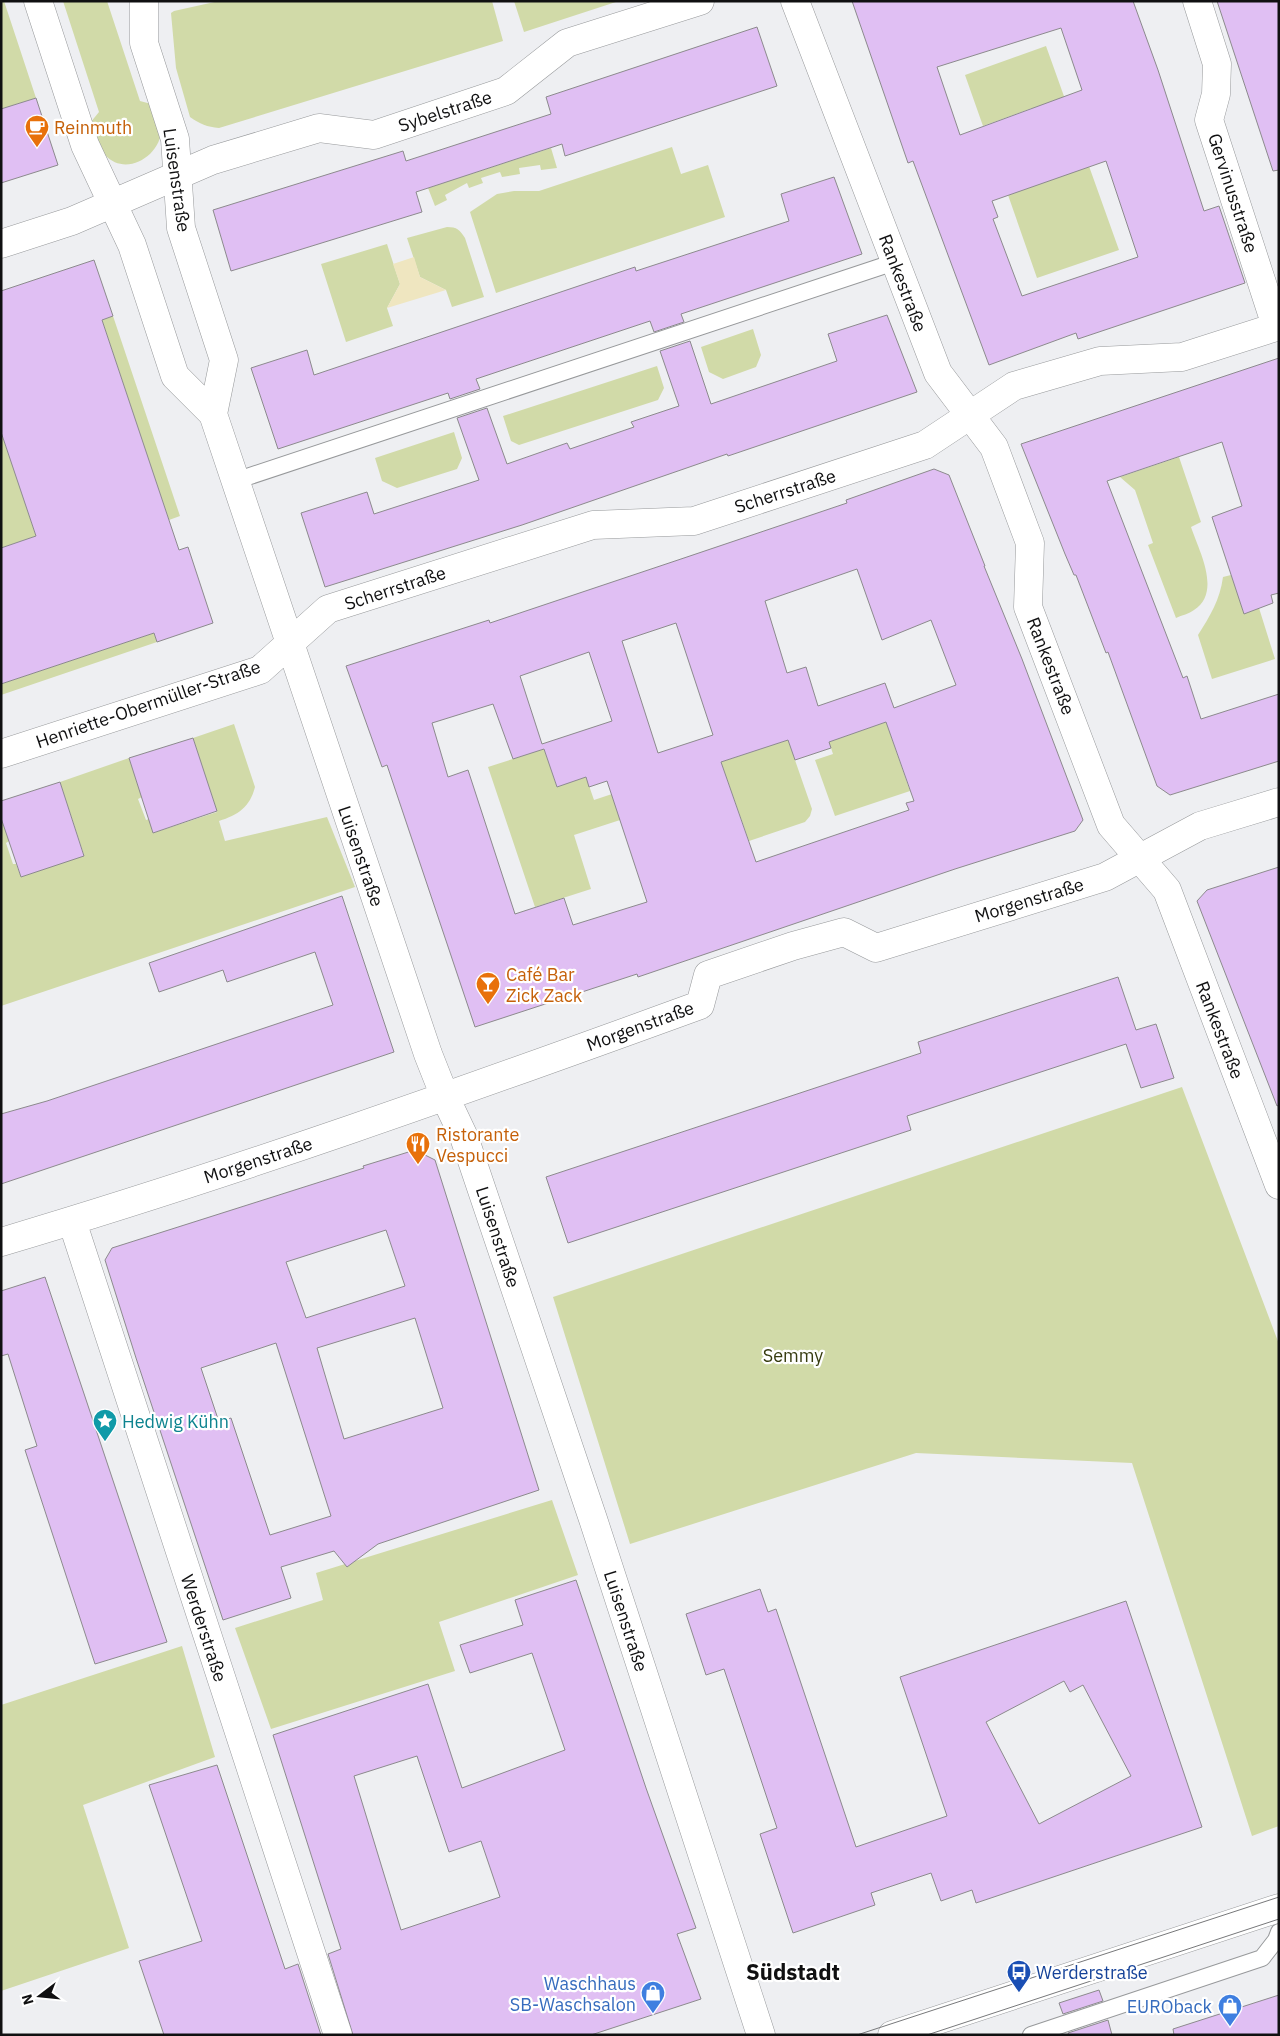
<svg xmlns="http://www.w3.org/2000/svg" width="1280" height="2036" font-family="'IBM Plex Sans',sans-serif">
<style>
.green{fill:#d1daa8}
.sand{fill:#efe6c0}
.building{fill:#e0bff3;stroke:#8c8a8d;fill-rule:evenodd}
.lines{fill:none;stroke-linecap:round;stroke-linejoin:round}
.lane-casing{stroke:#97999b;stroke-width:18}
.street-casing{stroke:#97999b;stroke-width:29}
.secondary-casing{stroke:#97999b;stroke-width:29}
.lane{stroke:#fff;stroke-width:16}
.street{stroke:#fff;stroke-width:28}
.secondary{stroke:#fff;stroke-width:28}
.tram{stroke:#77787a;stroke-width:1}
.labels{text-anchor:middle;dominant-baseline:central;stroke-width:4.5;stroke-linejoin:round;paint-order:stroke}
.street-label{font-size:18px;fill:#101011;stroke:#fff}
.food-label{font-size:18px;fill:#c56008;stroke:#fff;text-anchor:start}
.park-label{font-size:18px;fill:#363b0e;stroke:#fff}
.culture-label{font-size:18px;fill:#0d838f;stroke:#fff;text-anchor:start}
.transit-label{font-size:18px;fill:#164399;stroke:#fff;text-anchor:start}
.shop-label{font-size:18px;fill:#366cbe;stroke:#fff;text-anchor:end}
.district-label{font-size:22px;font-weight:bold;fill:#101011;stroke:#fff}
</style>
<rect width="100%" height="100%" fill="#eeeff2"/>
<path class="green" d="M 1,1 L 4,1 L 36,98 L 1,109 Z
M 63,1 L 107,1 L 140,101 L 155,105 C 157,110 161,117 161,123 C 166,153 127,179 105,155 C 96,146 94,135 90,123 L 99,112 Z
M 219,1 L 492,1 L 503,41 L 219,128 C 207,127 200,124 190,117 L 176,68 L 171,13 L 174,11 Z
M 514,1 L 619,1 L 524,32 Z
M 1046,46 L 1119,250 L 1037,278 L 1008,195 L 1057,178 L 1032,108 L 983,126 L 965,75 Z
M 672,147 L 681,174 L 708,165 L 725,217 L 496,293 L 470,212 L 497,194 L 514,191 L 539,191 Z
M 551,148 L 557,168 L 541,170 L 540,165 L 519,168 L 520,174 L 502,177 L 500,172 L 481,178 L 483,183 L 469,188 L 467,183 L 445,195 L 447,200 L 435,206 L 428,188 Z
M 447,227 C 457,227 460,230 465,238 L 484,297 L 452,307 L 446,290 L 420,277 L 407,238 Z
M 387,244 L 400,284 L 387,308 L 393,326 L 346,342 L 321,264 Z
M 113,316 L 180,516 L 169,520 L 102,320 Z
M 753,329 L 761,355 L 756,367 L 723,379 L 709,372 L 701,347 Z
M 657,366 L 664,388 L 658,400 L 519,445 L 511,441 L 503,416 Z
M 1,432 L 36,536 L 1,548 Z
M 454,432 L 462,458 L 457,469 L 397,488 L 382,481 L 375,458 Z
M 1179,457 L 1201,522 L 1191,527 C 1199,551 1222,592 1194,610 C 1189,614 1182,615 1176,618 L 1148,545 L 1153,543 L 1135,490 L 1120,477 Z
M 1231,575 L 1244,613 L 1259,608 L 1275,659 L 1212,679 L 1198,635 C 1210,616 1220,600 1223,577 Z
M 154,633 L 157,642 L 1,695 L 1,684 Z
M 886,722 L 910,791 L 835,816 L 815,760 L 833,754 L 829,742 Z
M 234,724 L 255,787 C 250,807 238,815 219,821 L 225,841 L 327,817 L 355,887 L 1,1006 L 1,818 L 9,841 L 6,843 L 13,864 L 16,864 L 21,877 L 84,855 L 60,782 L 129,758 L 142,797 L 138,799 L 146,820 L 149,819 L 153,833 L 217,812 L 193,738 Z
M 788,740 L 812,809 L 810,816 L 805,822 L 749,841 L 721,762 Z
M 544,749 L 557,787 L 586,777 L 594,800 L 645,783 L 654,809 L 574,835 L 591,889 L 535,907 L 488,767 Z
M 1182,1087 L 1279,1344 L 1279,1826 L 1252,1836 L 1132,1463 L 916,1453 L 630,1544 L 553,1297 Z
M 552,1500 L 578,1575 L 439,1622 L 455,1671 L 271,1729 L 235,1628 L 323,1600 L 316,1573 Z
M 182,1646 L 215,1757 L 83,1805 L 129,1948 L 1,1991 L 1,1705 Z"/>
<path class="sand" d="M 414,257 L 420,277 L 446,290 L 387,308 L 400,284 L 393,264 Z"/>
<path class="building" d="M 852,1 L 1133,1 L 1158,70 L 1204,211 L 1219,206 L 1245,283 L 1078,339 L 1076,333 L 989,365 L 913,161 L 908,163 ZM 1061,28 L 1082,90 L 960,135 L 937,67 ZM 1106,161 L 1138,257 L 1022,296 L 993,219 L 998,217 L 992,201 Z
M 1217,1 L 1279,1 L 1279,170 L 1273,171 Z
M 757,27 L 777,86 L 565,156 L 562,144 L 416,192 L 422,212 L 231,271 L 213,210 L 403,151 L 406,161 L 551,114 L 546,97 Z
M 36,98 L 58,165 L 1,183 L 1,109 Z
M 834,177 L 862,254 L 681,314 L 684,322 L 654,332 L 650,321 L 476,379 L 480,389 L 450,399 L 448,393 L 278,449 L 251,368 L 307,350 L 314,375 L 635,267 L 636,271 L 789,221 L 781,194 Z
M 94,260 L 113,316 L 102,320 L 179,550 L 188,547 L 213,623 L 157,642 L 154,633 L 1,684 L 1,548 L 36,536 L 1,432 L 1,291 Z
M 887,315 L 917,392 L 728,456 L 727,454 L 522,525 L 325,587 L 301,513 L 367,492 L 374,514 L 479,480 L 457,418 L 487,408 L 507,464 L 567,443 L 570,449 L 634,427 L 631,422 L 679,406 L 660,351 L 690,341 L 711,404 L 837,361 L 828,334 Z
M 1279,358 L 1279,593 L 1271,595 L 1273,603 L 1244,614 L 1212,517 L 1242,506 L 1222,442 L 1107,481 L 1183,678 L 1187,676 L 1201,719 L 1279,694 L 1279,761 L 1170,795 L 1157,786 L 1108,652 L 1106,653 L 1076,575 L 1074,575 L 1065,554 L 1021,444 Z
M 934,469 L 949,475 L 985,566 L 984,566 L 1022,659 L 1083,820 L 1075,831 L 955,869 L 638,977 L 637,974 L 475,1027 L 387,765 L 382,767 L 346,666 L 489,620 L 490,623 L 678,560 L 847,503 L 846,500 ZM 857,569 L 882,640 L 931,620 L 956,685 L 894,708 L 885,683 L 818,706 L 806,667 L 787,673 L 765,601 ZM 676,623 L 713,735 L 658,753 L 622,641 ZM 589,652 L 612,721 L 542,744 L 520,676 ZM 493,704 L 513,759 L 544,749 L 557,787 L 586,777 L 589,787 L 607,781 L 647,902 L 573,925 L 564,898 L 515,914 L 468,770 L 448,777 L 432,723 ZM 886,722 L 914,801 L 906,803 L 909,810 L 756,862 L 721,762 L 788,740 L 795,760 L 831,748 L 829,742 Z
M 193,738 L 217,811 L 153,833 L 129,758 Z
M 60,782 L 84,856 L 21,877 L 1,818 L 1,801 Z
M 1279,867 L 1279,1105 L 1277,1106 L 1197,901 L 1207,890 Z
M 342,896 L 394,1052 L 1,1184 L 1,1114 L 47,1101 L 333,1005 L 315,952 L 227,982 L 223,970 L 159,992 L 149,963 Z
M 1118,977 L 1136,1030 L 1156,1024 L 1174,1078 L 1141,1088 L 1126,1044 L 907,1116 L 911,1130 L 568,1243 L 546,1177 L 921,1053 L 918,1042 Z
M 415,1150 L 435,1160 L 539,1490 L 378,1544 L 347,1567 L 334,1551 L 281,1567 L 291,1598 L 223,1620 L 136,1358 L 105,1260 L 112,1248 L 364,1168 L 363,1166 ZM 386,1230 L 405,1286 L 306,1318 L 286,1262 ZM 415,1318 L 443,1408 L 344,1439 L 317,1348 ZM 276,1343 L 331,1516 L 270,1535 L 231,1418 L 219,1422 L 201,1368 Z
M 45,1277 L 167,1642 L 95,1664 L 25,1450 L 37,1446 L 8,1354 L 1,1356 L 1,1291 Z
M 576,1580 L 646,1788 L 696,1928 L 677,1934 L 701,1999 L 591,2035 L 353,2035 L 328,1954 L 341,1949 L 273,1735 L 428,1684 L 462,1788 L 565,1750 L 532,1653 L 470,1673 L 460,1645 L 523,1625 L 515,1600 ZM 417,1756 L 449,1852 L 481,1841 L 500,1897 L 401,1930 L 354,1776 Z
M 760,1589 L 768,1612 L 776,1609 L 856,1847 L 947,1816 L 900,1677 L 1126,1601 L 1202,1827 L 976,1903 L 972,1890 L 941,1901 L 931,1873 L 871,1893 L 875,1905 L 793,1933 L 760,1834 L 777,1828 L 724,1669 L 706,1675 L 686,1614 ZM 1064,1681 L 1070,1692 L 1083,1685 L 1131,1776 L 1039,1824 L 986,1722 Z
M 217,1765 L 285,1969 L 298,1964 L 321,2035 L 164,2035 L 139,1961 L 202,1941 L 149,1785 Z
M 1099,1990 L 1103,2001 L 1063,2014 L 1059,2003 Z
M 1279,1995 L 1279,2035 L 1174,2035 L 1173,2029 Z
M 1108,2020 L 1112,2035 L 1069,2035 L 1068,2033 Z"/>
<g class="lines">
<defs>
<path id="lane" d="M 235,481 L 895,262
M 1031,2035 L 1262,1958 L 1276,1940 L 1279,1932"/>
<path id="street" d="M 38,1 L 85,145 L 132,245 L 175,376 L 213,414 L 428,1054 L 445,1097 L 464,1137 L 593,1519 L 761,2035
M 144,1 L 144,43 L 175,139 L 181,228 L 224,360 L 213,414
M 795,1 L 938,373 L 994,447 L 1030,543 L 1028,607 L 1111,825 L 1167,890 L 1279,1185
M 1197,1 L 1217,64 L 1216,94 L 1209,120 L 1276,326
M 1,244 L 72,221 L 213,160 L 319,128 L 374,135 L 506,91 L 567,43 L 700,1
M 1,754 L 260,670 L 328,609 L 593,525 L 694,521 L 925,445 L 1014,386 L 1100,361 L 1182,357 L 1279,326
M 72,1221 L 338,2035
M 1,1242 C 237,1172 469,1089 700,1005 L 708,975 L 793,946 L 844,932 L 876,948 L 1105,877 L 1200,826 L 1279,802"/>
<path id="secondary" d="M 892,2035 L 1279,1908"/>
</defs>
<use href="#lane" class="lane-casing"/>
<use href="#street" class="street-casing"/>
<use href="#secondary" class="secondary-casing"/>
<use href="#lane" class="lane"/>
<use href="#street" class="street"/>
<use href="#secondary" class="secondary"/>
<path class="tram" d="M 857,2035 L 1279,1897
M 927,2035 L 1279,1919"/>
</g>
<defs>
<symbol id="cafe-pin" viewBox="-11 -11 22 30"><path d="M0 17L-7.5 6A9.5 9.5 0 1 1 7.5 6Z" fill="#e8710a" stroke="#fff"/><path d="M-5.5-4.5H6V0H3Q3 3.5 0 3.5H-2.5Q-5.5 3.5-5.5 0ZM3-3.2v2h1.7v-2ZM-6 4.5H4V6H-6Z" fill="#fff"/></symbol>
<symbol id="bar-pin" viewBox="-11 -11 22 30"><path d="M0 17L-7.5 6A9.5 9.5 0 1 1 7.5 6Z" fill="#e8710a" stroke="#fff"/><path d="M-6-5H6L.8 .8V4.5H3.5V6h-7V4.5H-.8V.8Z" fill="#fff"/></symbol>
<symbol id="restaurant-pin" viewBox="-11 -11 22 30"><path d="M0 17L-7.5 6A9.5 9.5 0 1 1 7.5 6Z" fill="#e8710a" stroke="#fff"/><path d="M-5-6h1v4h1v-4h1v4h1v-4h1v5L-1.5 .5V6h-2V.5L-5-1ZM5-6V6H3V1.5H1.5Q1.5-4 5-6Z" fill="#fff"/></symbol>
<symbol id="sight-pin" viewBox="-11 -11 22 30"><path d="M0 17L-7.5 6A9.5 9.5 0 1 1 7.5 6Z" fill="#0f9aa8" stroke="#fff"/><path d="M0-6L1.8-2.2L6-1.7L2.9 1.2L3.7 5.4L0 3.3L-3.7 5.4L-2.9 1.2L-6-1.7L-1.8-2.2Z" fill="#fff"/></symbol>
<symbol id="bus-pin" viewBox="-11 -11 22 30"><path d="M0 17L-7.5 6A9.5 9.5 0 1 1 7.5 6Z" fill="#1a4fb4" stroke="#fff"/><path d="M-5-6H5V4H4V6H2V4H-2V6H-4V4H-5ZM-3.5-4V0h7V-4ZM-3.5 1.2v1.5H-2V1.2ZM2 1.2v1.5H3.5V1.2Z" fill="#fff"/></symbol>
<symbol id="shop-pin" viewBox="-11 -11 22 30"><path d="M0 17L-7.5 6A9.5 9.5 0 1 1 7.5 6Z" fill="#3f7fe0" stroke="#fff"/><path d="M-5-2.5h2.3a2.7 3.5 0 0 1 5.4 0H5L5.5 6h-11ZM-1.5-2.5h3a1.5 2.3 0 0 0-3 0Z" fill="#fff"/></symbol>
</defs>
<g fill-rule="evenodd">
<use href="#cafe-pin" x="23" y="113" width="28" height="38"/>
<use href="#bar-pin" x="474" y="970" width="28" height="38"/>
<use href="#restaurant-pin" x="404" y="1130" width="28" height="38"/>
<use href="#sight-pin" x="91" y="1407" width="28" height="38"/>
<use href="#bus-pin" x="1005" y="1958" width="28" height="38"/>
<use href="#shop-pin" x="639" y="1979" width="28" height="38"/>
<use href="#shop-pin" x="1216" y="1992" width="28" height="38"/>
</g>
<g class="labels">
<g class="street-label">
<text transform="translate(445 111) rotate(-18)">Sybelstraße</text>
<text transform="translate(177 180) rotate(82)">Luisenstraße</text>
<text transform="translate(1233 193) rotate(72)">Gervinusstraße</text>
<text transform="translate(903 283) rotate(69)">Rankestraße</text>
<text transform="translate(785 491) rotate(-18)">Scherrstraße</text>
<text transform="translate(395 588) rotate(-18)">Scherrstraße</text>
<text transform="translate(1051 666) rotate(69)">Rankestraße</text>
<text transform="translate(148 704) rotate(-19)">Henriette-Obermüller-Straße</text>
<text transform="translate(361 856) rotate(71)">Luisenstraße</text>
<text transform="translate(1029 900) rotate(-17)">Morgenstraße</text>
<text transform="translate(640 1026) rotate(-20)">Morgenstraße</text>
<text transform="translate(1220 1030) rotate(69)">Rankestraße</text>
<text transform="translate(258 1160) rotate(-18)">Morgenstraße</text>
<text transform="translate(498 1237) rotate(72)">Luisenstraße</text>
<text transform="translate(626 1621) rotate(72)">Luisenstraße</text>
<text transform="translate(204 1628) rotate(72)">Werderstraße</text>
</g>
<g class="food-label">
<text x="54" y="127">Reinmuth</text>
<text x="506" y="974">Café Bar<tspan x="506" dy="21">Zick Zack</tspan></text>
<text x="436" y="1134">Ristorante<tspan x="436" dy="21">Vespucci</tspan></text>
</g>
<g class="park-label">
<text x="793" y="1355">Semmy</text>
</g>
<g class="culture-label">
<text x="122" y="1421">Hedwig Kühn</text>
</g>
<g class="transit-label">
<text x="1036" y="1972">Werderstraße</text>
</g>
<g class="shop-label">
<text x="636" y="1983">Waschhaus<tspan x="636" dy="21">SB-Waschsalon</tspan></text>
<text x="1212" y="2006">EUROback</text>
</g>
<g class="district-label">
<text x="793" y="1971">Südstadt</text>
</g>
</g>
<rect width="1280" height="2036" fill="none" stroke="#101011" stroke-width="5"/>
<g transform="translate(40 1996) rotate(254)" stroke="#ffffff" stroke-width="4" paint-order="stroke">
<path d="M0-4L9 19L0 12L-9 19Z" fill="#101011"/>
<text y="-8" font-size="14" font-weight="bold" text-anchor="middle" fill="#101011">N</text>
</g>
</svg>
